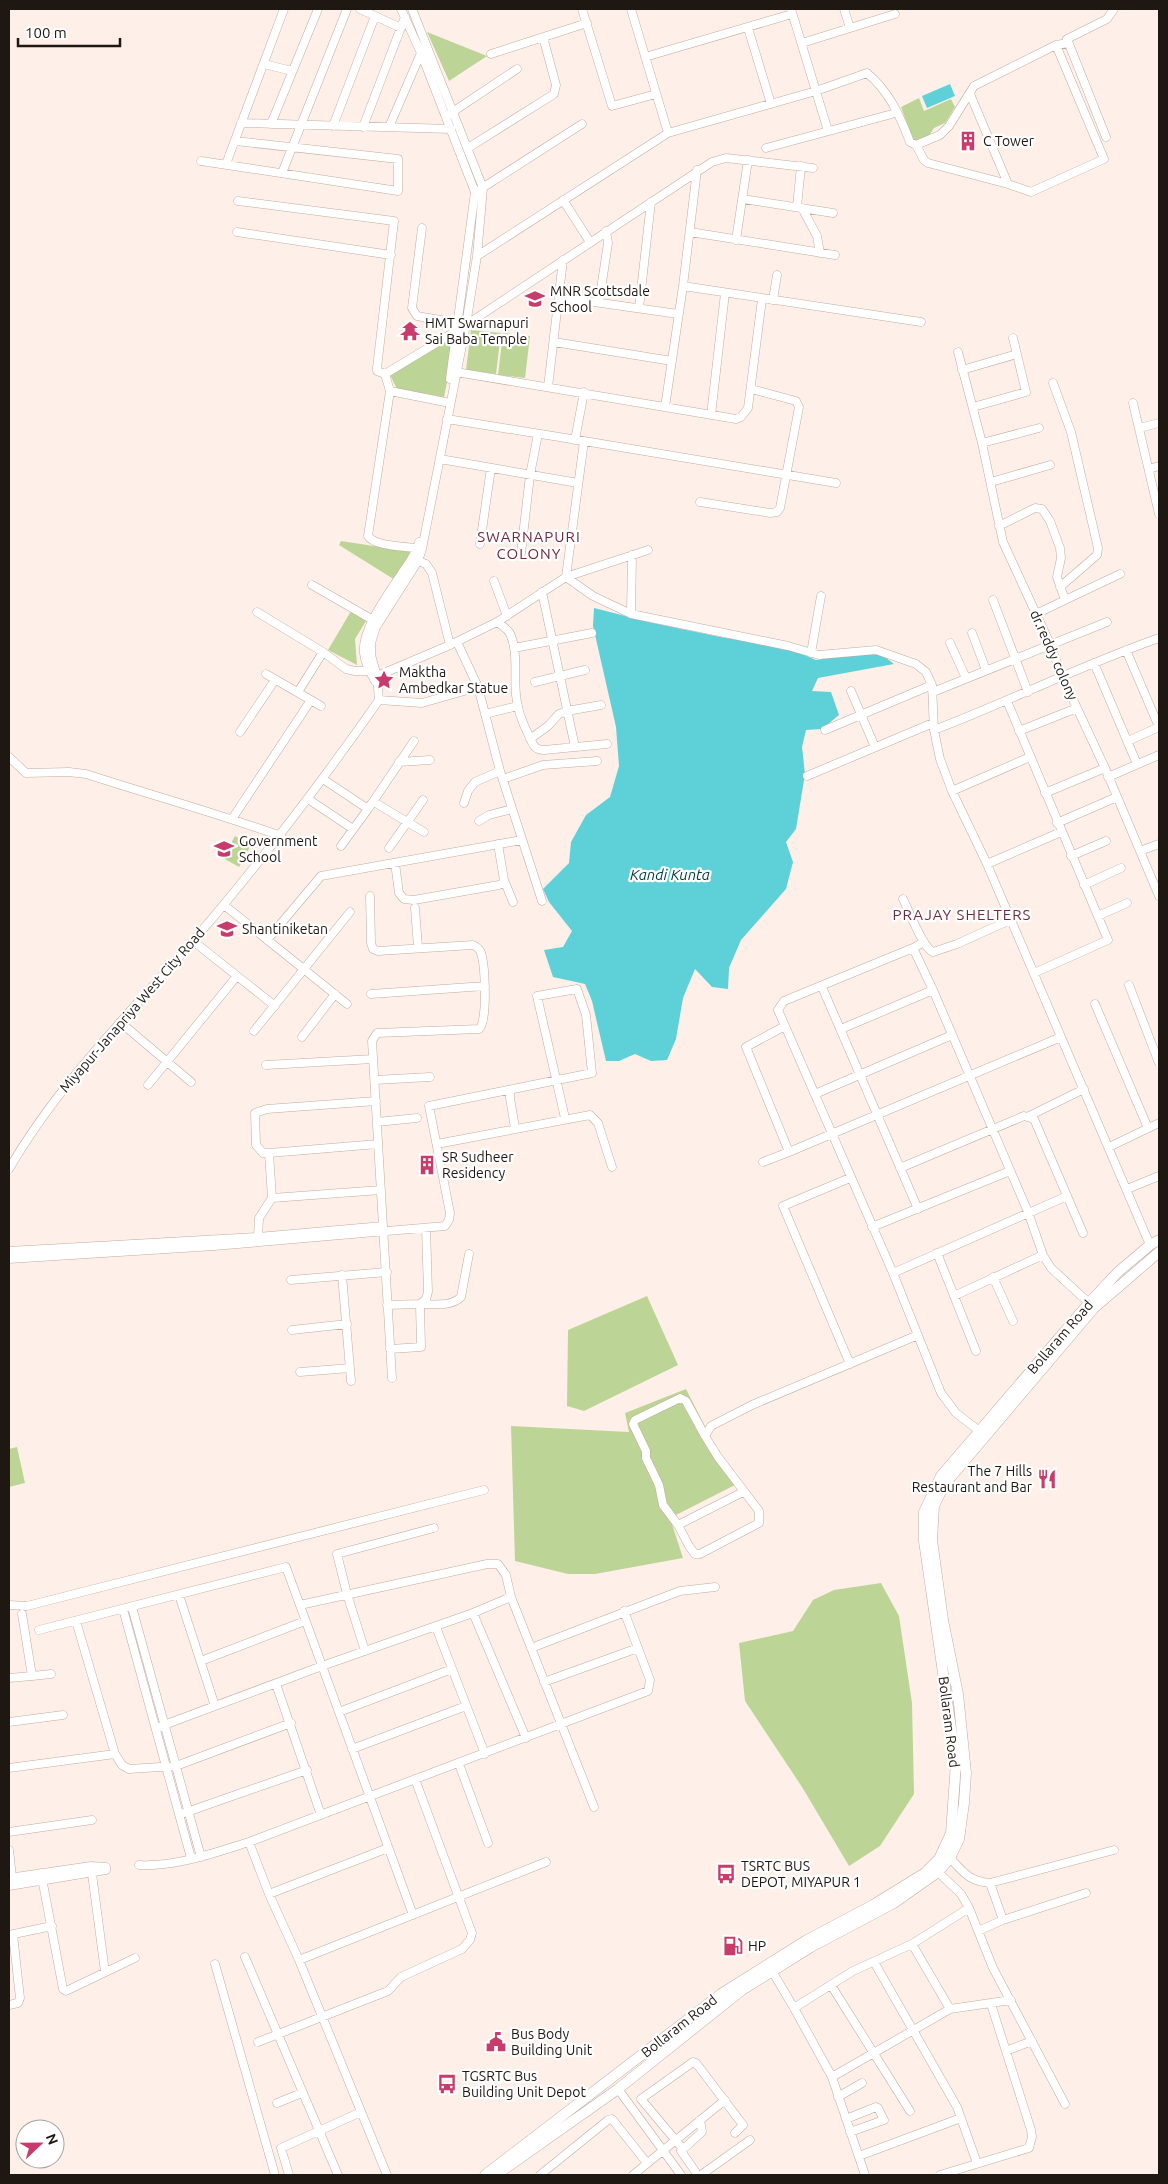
<svg xmlns="http://www.w3.org/2000/svg" width="1168" height="2184" font-family="Ubuntu,sans-serif">
<style>
.green{fill:#bcd596}
.water{fill:#5ed1d8}
.lines{fill:none;stroke-linecap:round;stroke-linejoin:round}
.minor-casing{stroke:#c1aba0;stroke-width:9}
.major-casing{stroke:#c1aba0;stroke-width:11}
.minor{stroke:#fff;stroke-width:8}
.major{stroke:#fff;stroke-width:10}
.labels{text-anchor:middle;dominant-baseline:central;stroke-width:4.5;stroke-linejoin:round;paint-order:stroke}
.poi-label{font-size:14px;fill:#1f1712;stroke:#fff;text-anchor:start}
.street-label{font-size:14px;fill:#1f1712;stroke:#fff}
.neighbourhood-label{font-size:15px;letter-spacing:1px;fill:#6f2a3e;stroke:#fff}
.water-label{font-size:15px;font-style:italic;fill:#00393c;stroke:#fff}
</style>
<rect width="100%" height="100%" fill="#fef0e9"/>
<path class="green" d="M 427,32 L 487,56 L 449,81 Z
M 919,98 L 924,111 L 951,99 L 955,107 L 945,123 L 934,128 L 929,136 L 917,141 L 913,140 L 901,107 Z
M 471,330 L 501,333 L 496,374 L 466,370 Z
M 503,333 L 530,336 L 525,378 L 498,375 Z
M 457,334 L 444,397 L 397,389 L 390,375 Z
M 341,541 L 413,552 L 395,580 L 339,545 Z
M 351,611 L 366,621 L 355,639 L 357,665 L 328,650 Z
M 235,836 L 251,845 L 239,867 L 223,858 Z
M 647,1296 L 678,1365 L 584,1411 L 567,1406 L 568,1330 Z
M 686,1389 L 735,1485 L 670,1518 L 683,1558 L 595,1574 L 568,1574 L 515,1561 L 511,1426 L 629,1432 L 625,1413 Z
M 17,1447 L 25,1483 L 9,1487 L 9,1449 Z
M 881,1583 L 899,1616 L 912,1703 L 914,1794 L 880,1846 L 849,1866 L 802,1787 L 745,1701 L 739,1643 L 793,1631 L 813,1600 L 834,1590 Z"/>
<path class="water" d="M 950,84 L 955,96 L 927,108 L 922,96 Z
M 594,608 L 653,623 L 720,637 L 786,647 L 816,660 L 877,651 L 894,664 L 818,678 L 812,691 L 831,692 L 839,715 L 822,729 L 806,730 L 802,747 L 805,774 L 796,829 L 786,842 L 793,862 L 786,889 L 741,940 L 729,968 L 728,989 L 712,987 L 695,969 L 683,998 L 676,1039 L 667,1060 L 651,1061 L 635,1054 L 619,1061 L 606,1061 L 592,1001 L 585,984 L 553,977 L 544,950 L 563,947 L 572,931 L 549,902 L 543,889 L 569,863 L 571,842 L 586,815 L 610,797 L 619,766 L 616,727 L 593,626 Z"/>
<g class="lines">
<defs>
<path id="minor" d="M 360,9 L 401,28
M 401,9 L 421,53 L 475,192 L 450,379
M 582,9 L 612,106 L 656,94
M 631,9 L 668,133
M 791,9 L 828,131
M 844,9 L 850,28
M 748,28 L 771,104
M 802,43 L 895,14
M 491,54 L 587,23
M 645,57 L 792,14
M 264,64 L 292,71
M 970,94 L 1008,184 L 1031,192 L 1104,159 L 1056,45
M 448,115 L 517,69
M 241,123 L 451,129
M 271,124 L 318,9
M 333,126 L 375,16
M 363,127 L 405,17
M 389,127 L 421,53
M 1106,137 L 1067,39 L 1107,19 L 1114,9
M 916,145 L 924,160 L 928,163 L 1008,184
M 468,148 L 554,94 L 556,85 L 543,37
M 766,148 L 892,114
M 201,161 L 398,191 L 398,159 L 235,141
M 226,164 L 284,9
M 282,173 L 347,9
M 479,190 L 582,124
M 743,199 L 833,213
M 563,200 L 590,242
M 238,201 L 394,221 L 377,368 L 377,371 L 385,374 L 466,325 L 712,162 L 726,158 L 813,168
M 797,207 L 801,166
M 802,208 L 817,236 L 820,253
M 422,228 L 412,308 L 417,316 L 458,323
M 237,232 L 391,255
M 690,232 L 835,255
M 736,240 L 748,160
M 477,256 L 668,133 L 816,91 L 867,73 C 889,91 900,116 910,142 L 916,145 L 940,135 L 949,126 L 974,86 L 1056,45 L 1068,43
M 683,286 L 921,322
M 559,297 L 678,314
M 773,300 L 777,275
M 599,302 L 608,243 L 606,231
M 639,308 L 651,202
M 554,342 L 672,361
M 958,352 L 982,443 L 1003,542 L 1050,644 L 1062,676 L 1105,768 L 1159,896
M 962,370 L 1017,354
M 456,372 L 736,419 L 741,417 L 748,408 L 762,299
M 385,374 L 390,391 L 368,536 C 375,547 407,546 420,549
M 1053,383 L 1071,432 L 1098,548 L 1097,555 L 1060,587
M 548,387 L 563,260
M 390,391 L 445,402
M 1133,403 L 1159,514
M 665,407 L 683,286 L 697,170
M 973,407 L 1026,392 L 1013,338
M 711,415 L 725,293
M 1139,428 L 1159,423
M 575,440 L 584,392
M 584,441 L 836,483
M 982,443 L 1039,428
M 440,459 L 578,483
M 1149,469 L 1159,466
M 991,482 L 1050,465
M 700,502 L 770,513 L 777,512 L 780,508 L 799,407 L 796,401 L 751,389
M 999,526 L 1035,508 L 1042,509 L 1050,521 L 1060,548 L 1061,558 L 1057,577 L 1065,600 L 1036,614
M 480,544 L 491,468
M 521,553 L 530,475 L 538,434
M 418,561 L 426,564 L 432,573 L 450,645
M 566,577 L 593,596 L 631,614 L 788,646 L 819,655 L 876,650 L 916,664 L 926,672 L 932,685 L 934,730 L 940,759 L 952,791 L 987,864 L 1150,1245
M 566,577 L 648,550
M 494,581 L 507,616
M 312,585 L 373,620
M 542,592 L 575,747
M 993,600 L 1028,692
M 1065,600 L 1120,574
M 257,612 L 323,652 L 346,669 L 355,671 L 369,671
M 631,614 L 632,555
M 497,622 C 502,626 509,629 511,636 C 518,654 514,676 516,695 C 517,708 523,724 529,736 C 533,744 534,750 544,750 L 607,744
M 972,633 L 986,670
M 457,642 L 478,687 L 500,771 L 542,901
M 950,643 L 966,678
M 514,648 L 592,633
M 1126,650 L 1159,727
M 811,653 L 821,596
M 1094,663 L 1137,764
M 266,674 L 321,706
M 377,676 L 450,645 L 497,622 L 566,577 L 584,441 L 447,419
M 375,681 C 370,672 365,663 364,653 C 361,629 390,592 402,573 C 409,563 416,554 419,542
M 535,682 L 585,670
M 851,691 L 875,747
M 298,692 L 323,652
M 933,692 L 1107,622
M 379,700 L 422,703 L 478,687
M 1007,701 L 1108,940 L 1034,973
M 485,714 L 518,706
M 825,730 L 932,685
M 934,730 C 1010,701 1082,665 1159,638
M 1019,731 L 1077,708
M 240,732 L 275,680
M 530,739 L 548,726 L 559,714 L 567,711 L 601,705
M 1128,741 L 1159,727
M 9,757 L 26,773 L 69,772 L 86,774 C 151,795 216,813 281,836
M 399,762 L 430,760
M 807,776 L 933,723
M 1108,777 L 1159,755
M 323,779 L 368,809 L 414,741
M 503,779 L 543,765 L 597,761
M 952,791 L 1030,757
M 1045,793 L 1105,768
M 308,799 L 353,829
M 374,802 L 424,832
M 464,803 L 468,791 L 475,782 L 500,771
M 232,819 L 311,700
M 479,821 L 489,815 L 512,809
M 1057,823 L 1117,797
M 341,846 L 368,809
M 389,848 L 423,800
M 1140,851 L 1159,844
M 1071,856 L 1106,841
M 395,863 L 399,893 L 404,899 L 414,900 L 499,885 L 503,883 L 504,880 L 498,844
M 987,864 L 1061,832
M 504,880 L 513,902
M 1084,885 L 1121,868
M 370,896 L 371,943 L 373,949 L 378,951 L 473,945 C 477,947 480,949 481,953 C 485,965 488,1022 479,1029 L 377,1033 L 372,1041 L 392,1378
M 903,899 C 909,911 923,948 933,952 L 957,944 L 1010,920
M 224,905 L 347,1004
M 415,908 L 418,947
M 1098,916 L 1127,903
M 267,940 L 321,876 L 522,840
M 193,941 L 275,1006
M 924,942 L 913,948 L 933,990 L 1028,1212 L 1043,1255 L 1051,1268 L 1089,1303
M 913,948 L 784,1001 L 778,1010 L 893,1273 L 941,1393 L 956,1413 L 978,1430
M 1129,985 L 1159,1063
M 822,987 L 918,1209
M 371,994 L 485,986
M 1095,1004 L 1148,1128
M 120,1022 L 191,1082
M 785,1026 L 746,1047 L 789,1152 L 1061,1037
M 841,1029 L 933,990
M 254,1031 L 350,912
M 302,1037 L 335,994
M 266,1065 L 373,1059
M 375,1080 L 430,1077
M 148,1085 L 237,976
M 815,1094 L 952,1035
M 1029,1116 L 1084,1089
M 377,1122 L 417,1118
M 515,1128 L 510,1098 L 510,1092 L 513,1089 L 592,1073 L 586,1015 L 577,989 L 537,996 L 565,1118
M 437,1144 L 590,1115 L 598,1123 L 612,1167
M 1109,1147 L 1159,1123
M 269,1153 L 263,1153 L 256,1145 L 255,1113 L 267,1109 L 376,1101
M 763,1162 L 789,1152
M 900,1168 L 1024,1116 L 1034,1119 L 1083,1233
M 9,1169 C 59,1083 129,1014 194,940 C 260,863 321,783 379,700 L 377,676 L 371,655 L 371,643 L 376,627 L 418,561 L 422,549 L 466,325 L 477,256 L 483,188 L 412,9
M 1127,1189 L 1159,1176
M 272,1198 L 381,1190
M 872,1227 L 1010,1171
M 258,1237 L 259,1218 L 272,1198 L 269,1153 L 378,1144
M 9,1251 L 258,1237 L 383,1226
M 937,1253 L 976,1351
M 9,1259 L 214,1246 L 445,1226 L 449,1220 L 450,1213 L 429,1106 L 513,1089
M 893,1273 L 1067,1196
M 342,1275 L 351,1381
M 993,1277 L 1013,1321
M 291,1280 L 387,1272
M 954,1296 L 1043,1255
M 387,1305 L 420,1304 L 426,1299 L 428,1292 L 426,1228
M 292,1330 L 347,1324
M 390,1349 L 421,1347 L 420,1304 C 433,1304 451,1307 461,1297 L 469,1254
M 850,1364 L 783,1206 L 850,1178
M 300,1372 L 350,1368
M 705,1436 L 718,1457 L 759,1511 L 759,1523 L 700,1554 L 695,1554 L 689,1546 L 678,1525 L 663,1505 L 659,1485 L 646,1458 L 646,1451 L 633,1424 L 635,1420 L 680,1398 L 686,1401 L 705,1436 L 711,1426 L 752,1405 L 918,1335
M 678,1525 L 743,1492
M 179,1595 L 215,1706
M 9,1605 L 27,1606 L 484,1490
M 300,1605 L 487,1564 L 498,1564 L 506,1575 L 511,1597 L 594,1807
M 132,1607 L 201,1857
M 123,1609 L 191,1858
M 473,1613 L 526,1738
M 76,1621 L 115,1754 L 122,1765 L 129,1769 L 176,1766 L 291,1723
M 436,1627 L 485,1754
M 39,1630 L 286,1567 L 413,1915
M 531,1648 L 680,1591 L 715,1587
M 365,1651 L 347,1594 L 337,1554 L 434,1528
M 201,1661 L 305,1621
M 32,1676 L 51,1674
M 9,1678 L 32,1676 L 22,1614
M 544,1682 L 638,1648
M 276,1684 L 321,1815
M 339,1712 L 452,1669
M 9,1722 L 63,1715
M 156,1728 L 322,1666 L 473,1613 L 511,1597
M 352,1749 L 466,1706
M 459,1764 L 488,1843
M 9,1768 L 115,1754
M 184,1813 L 307,1770
M 9,1832 L 92,1820
M 249,1842 L 269,1894 L 299,1960 L 387,2175
M 9,1850 L 12,1877
M 950,1858 C 964,1873 969,1881 990,1883 L 1003,1920
M 139,1865 C 176,1867 214,1853 249,1842 L 648,1691 L 650,1680 L 624,1611
M 91,1866 L 105,1972
M 938,1872 L 961,1894 L 969,1908 L 993,1968 L 1065,2104
M 41,1873 L 63,1989 L 66,1991 L 135,1958
M 9,1878 L 91,1866 L 106,1867
M 990,1883 L 1114,1850
M 9,1886 L 106,1870 L 106,1867
M 269,1894 L 388,1848
M 978,1931 L 1003,1920 L 1086,1893
M 9,1935 L 52,1926
M 912,1944 L 969,1908
M 245,1957 L 338,2175
M 299,1960 L 546,1862
M 874,1962 L 957,2107 L 977,2163
M 215,1964 L 275,2175
M 772,1971 L 794,2008
M 831,1985 L 910,2111
M 9,2005 L 18,2003 L 20,1998 L 13,1934
M 258,2042 L 388,1991 L 401,1977 L 462,1949 L 470,1940 L 472,1933 L 415,1779
M 1006,2051 L 1032,2041
M 832,2077 L 950,2009 L 1011,2000
M 618,2089 L 681,2175
M 838,2097 L 862,2083
M 277,2103 L 302,2093
M 846,2119 L 876,2107 L 878,2108 L 884,2120 L 850,2132
M 682,2148 L 641,2099 L 693,2062 L 696,2063 L 743,2125 L 735,2133
M 859,2156 L 961,2118
M 695,2171 L 681,2151 L 702,2132 L 700,2120
M 289,2175 L 281,2148 L 361,2112
M 540,2175 L 608,2120 L 612,2119 L 647,2163
M 633,2175 L 725,2100
M 701,2175 L 750,2140
M 865,2175 L 832,2077 L 794,2008 L 853,1971 L 912,1944 L 950,2009
M 940,2175 L 1029,2148 L 1032,2137 L 1031,2130 L 991,2004"/>
<path id="major" d="M 485,2175 L 721,1994 L 807,1940 L 873,1905 L 925,1873 L 939,1859 L 951,1833 L 956,1763 L 924,1541 L 924,1512 L 941,1476 L 1089,1303 L 1118,1272 L 1150,1245 L 1159,1240
M 496,2175 L 618,2089 L 742,1990 L 811,1947 L 894,1903 L 938,1872 L 950,1858 L 959,1839 L 964,1803 L 966,1773 L 958,1694 L 943,1620 L 932,1540 L 934,1506 L 944,1485 L 1094,1308 L 1159,1252"/>
</defs>
<use href="#minor" class="minor-casing"/>
<use href="#major" class="major-casing"/>
<use href="#minor" class="minor"/>
<use href="#major" class="major"/>
</g>
<defs>
<symbol id="building-bare" viewBox="-9 -9 18 18"><path d="M-4-6H4V6H1V3H-1V6H-4ZM-2.5-4.3h1.7v1.8h-1.7ZM.8-4.3h1.7v1.8H.8ZM-2.5-1h1.7V.8h-1.7ZM.8-1h1.7V.8H.8Z" fill="#c83b6a" stroke="#fff" stroke-width="2.5" paint-order="stroke"/></symbol>
<symbol id="school-bare" viewBox="-9 -9 18 18"><path d="M0-5L7-2L0 1L-7-2ZM-4 1L0 2.5L4 1V4Q0 6-4 4Z" fill="#c83b6a" stroke="#fff" stroke-width="2.5" paint-order="stroke"/></symbol>
<symbol id="temple-bare" viewBox="-9 -9 18 18"><path d="M0-6L5-2H3V0L6.5 2.5H4V6H1.5V3h-3V6H-4V2.5H-6.5L-3 0V-2H-5Z" fill="#c83b6a" stroke="#fff" stroke-width="2.5" paint-order="stroke"/></symbol>
<symbol id="sight-bare" viewBox="-9 -9 18 18"><path d="M0-6L1.8-2.2L6-1.7L2.9 1.2L3.7 5.4L0 3.3L-3.7 5.4L-2.9 1.2L-6-1.7L-1.8-2.2Z" fill="#c83b6a" stroke="#fff" stroke-width="2.5" paint-order="stroke"/></symbol>
<symbol id="restaurant-bare" viewBox="-9 -9 18 18"><path d="M-5-6h1v4h1v-4h1v4h1v-4h1v5L-1.5 .5V6h-2V.5L-5-1ZM5-6V6H3V1.5H1.5Q1.5-4 5-6Z" fill="#c83b6a" stroke="#fff" stroke-width="2.5" paint-order="stroke"/></symbol>
<symbol id="bus-bare" viewBox="-9 -9 18 18"><path d="M-5-6H5V4H4V6H2V4H-2V6H-4V4H-5ZM-3.5-4V0h7V-4ZM-3.5 1.2v1.5H-2V1.2ZM2 1.2v1.5H3.5V1.2Z" fill="#c83b6a" stroke="#fff" stroke-width="2.5" paint-order="stroke"/></symbol>
<symbol id="fuel-bare" viewBox="-9 -9 18 18"><path d="M-5.5-6h7V0h2V4h1.3V-2.5L3-4.5l.8-.8L6-3V5H2.5V1h-1V6h-7ZM-4.2-4.7v3.2H.2V-4.7Z" fill="#c83b6a" stroke="#fff" stroke-width="2.5" paint-order="stroke"/></symbol>
<symbol id="civic-bare" viewBox="-9 -9 18 18"><path d="M-.6-6.5H3V-4.5H.6V-3L4-1V1h2V6H-6V1h2V-1L-.6-3ZM-1.2 2.5V6h2.4V2.5Z" fill="#c83b6a" stroke="#fff" stroke-width="2.5" paint-order="stroke"/></symbol>
</defs>
<g fill-rule="evenodd">
<use href="#building-bare" x="954" y="127" width="28" height="28"/>
<use href="#school-bare" x="521" y="285" width="28" height="28"/>
<use href="#temple-bare" x="396" y="317" width="28" height="28"/>
<use href="#sight-bare" x="370" y="666" width="28" height="28"/>
<use href="#school-bare" x="210" y="835" width="28" height="28"/>
<use href="#school-bare" x="213" y="915" width="28" height="28"/>
<use href="#building-bare" x="413" y="1151" width="28" height="28"/>
<use href="#restaurant-bare" x="1033" y="1465" width="28" height="28"/>
<use href="#bus-bare" x="712" y="1860" width="28" height="28"/>
<use href="#fuel-bare" x="719" y="1932" width="28" height="28"/>
<use href="#civic-bare" x="482" y="2028" width="28" height="28"/>
<use href="#bus-bare" x="433" y="2070" width="28" height="28"/>
</g>
<g class="labels">
<g class="poi-label">
<text x="983" y="141">C Tower</text>
<text x="550" y="291">MNR Scottsdale<tspan x="550" dy="16">School</tspan></text>
<text x="425" y="323">HMT Swarnapuri<tspan x="425" dy="16">Sai Baba Temple</tspan></text>
<text x="399" y="672">Maktha<tspan x="399" dy="16">Ambedkar Statue</tspan></text>
<text x="239" y="841">Government<tspan x="239" dy="16">School</tspan></text>
<text x="242" y="929">Shantiniketan</text>
<text x="442" y="1157">SR Sudheer<tspan x="442" dy="16">Residency</tspan></text>
<text x="1032" y="1471" text-anchor="end">The 7 Hills<tspan x="1032" dy="16">Restaurant and Bar</tspan></text>
<text x="741" y="1866">TSRTC BUS<tspan x="741" dy="16">DEPOT, MIYAPUR 1</tspan></text>
<text x="748" y="1946">HP</text>
<text x="511" y="2034">Bus Body<tspan x="511" dy="16">Building Unit</tspan></text>
<text x="462" y="2076">TGSRTC Bus<tspan x="462" dy="16">Building Unit Depot</tspan></text>
</g>
<g class="street-label">
<text transform="translate(1054 655) rotate(66)">dr.reddy colony</text>
<text transform="translate(132 1010) rotate(-49)">Miyapur-Janapriya West City Road</text>
<text transform="translate(1060 1337) rotate(-49)">Bollaram Road</text>
<text transform="translate(949 1722) rotate(83)">Bollaram Road</text>
<text transform="translate(679 2026) rotate(-38)">Bollaram Road</text>
</g>
<g class="neighbourhood-label">
<text x="529" y="536">SWARNAPURI<tspan x="529" dy="17">COLONY</tspan></text>
<text x="962" y="914">PRAJAY SHELTERS</text>
</g>
<g class="water-label">
<text x="670" y="874">Kandi Kunta</text>
</g>
</g>
<rect width="1168" height="2184" fill="none" stroke="#1f1712" stroke-width="20"/>
<g transform="translate(40 2144) rotate(68)"><circle r="24" fill="#ffffff" stroke="#a5a2a0"/>
<path d="M0-4L9 19L0 12L-9 19Z" fill="#c83b6a"/>
<text y="-8" font-size="14" font-weight="bold" text-anchor="middle" fill="#1f1712">N</text>
</g>
<path d="M18 38v8h102v-8" fill="none" stroke="#1f1712" stroke-width="2.5"/>
<text x="25" y="38" font-size="15" fill="#1f1712" stroke="#ffffff" stroke-width="4" paint-order="stroke">100 m</text>
</svg>
